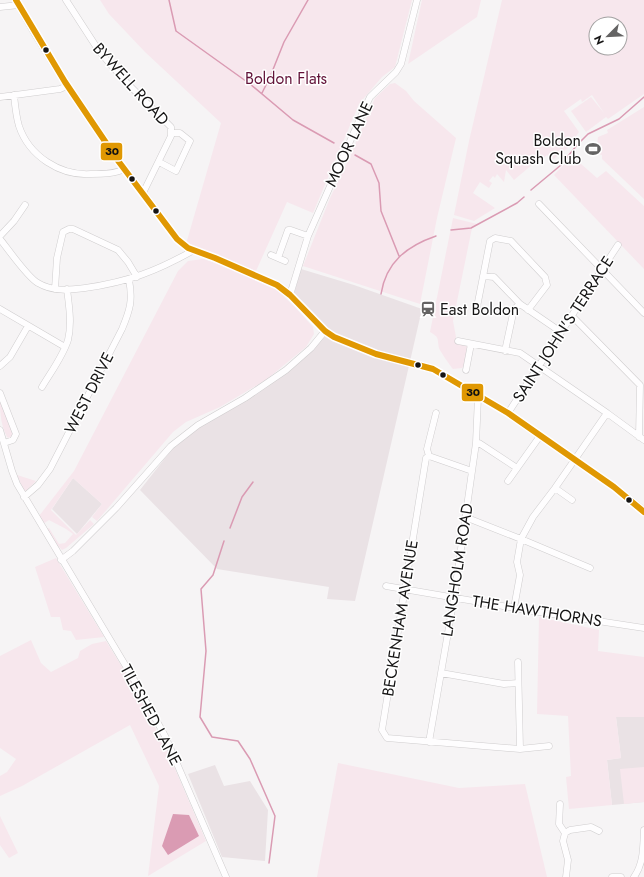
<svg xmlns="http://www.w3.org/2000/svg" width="644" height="877" font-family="Jost,sans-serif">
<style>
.built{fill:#eae2e5}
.green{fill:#f7e7ed;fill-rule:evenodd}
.water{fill:#da9bb3}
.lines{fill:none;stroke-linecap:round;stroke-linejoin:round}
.stream{stroke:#da9bb3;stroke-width:1.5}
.minor-casing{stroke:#cfcdce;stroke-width:7}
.major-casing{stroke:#cfcdce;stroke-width:8}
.minor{stroke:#fefdfe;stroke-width:6}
.major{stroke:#fefdfe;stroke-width:7}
.bus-1-casing{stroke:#fff;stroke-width:9}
.bus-1{stroke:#e09802;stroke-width:6}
.bus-dot{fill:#161515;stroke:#fff;stroke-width:1.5}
.labels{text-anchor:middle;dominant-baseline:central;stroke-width:3;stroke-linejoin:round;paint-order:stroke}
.park-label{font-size:16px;fill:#621238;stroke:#fff}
.street-label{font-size:16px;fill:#161515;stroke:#fff}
.poi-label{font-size:16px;fill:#161515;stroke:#fff;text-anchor:end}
.line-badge{stroke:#fff;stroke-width:1.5}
.pale-badge-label{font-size:11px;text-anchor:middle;font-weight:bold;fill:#111}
</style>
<rect width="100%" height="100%" fill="#f6f4f5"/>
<path class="built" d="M 301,269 L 354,285 L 422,309 L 355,601 L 327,599 L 329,587 L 217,569 L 140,490 L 173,448 L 199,426 L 287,371 L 326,336 L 294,294 Z
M 73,478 L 102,504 L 77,534 L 52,509 Z
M 616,717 L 644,717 L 644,802 L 612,805 L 607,760 L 621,758 Z
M 215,765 L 224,786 L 250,781 L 268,810 L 265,861 L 222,857 L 188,774 Z"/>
<path class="green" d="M 100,0 L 412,0 L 395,67 L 382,77 L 359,104 L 313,213 L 287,202 L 256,271 L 186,244 L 221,123 L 145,52 L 109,14 Z
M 422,0 L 481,0 L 477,17 L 408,64 Z
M 502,0 L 644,0 L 644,94 L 608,119 L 606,117 L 586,132 L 571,111 L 591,97 L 604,113 L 592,95 L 582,102 L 581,99 L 564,111 L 579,132 L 568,148 L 552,160 L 547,155 L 541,160 L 540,158 L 514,180 L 506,170 L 504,182 L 497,174 L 495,178 L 493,176 L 489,181 L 492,183 L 489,188 L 480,182 L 473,193 L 495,208 L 474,221 L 454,215 L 469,141 ZM 596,24 L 620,24 L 620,48 L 596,48 Z
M 395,83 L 406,91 L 414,101 L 456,138 L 437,218 L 420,304 L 303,266 L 330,198 L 348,161 L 375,98 L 390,84 Z
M 644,107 L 644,199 L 602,159 L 602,155 L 596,154 L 598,137 L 608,133 L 607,130 Z
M 572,156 L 597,178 L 606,171 L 644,206 L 644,269 L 554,175 Z
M 453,218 L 477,224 L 472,228 L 453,321 L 456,337 L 455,341 L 467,345 L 465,365 L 462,368 L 453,369 C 451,367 440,351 439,348 C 437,338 440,338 430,332 Z
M 203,259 L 219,264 L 276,289 L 295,307 L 313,327 L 314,334 L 306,347 L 266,380 L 220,407 L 186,422 L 173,432 L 97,521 L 92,517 L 102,504 L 73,478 L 51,510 L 76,535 L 90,520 L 94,524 L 66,548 L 62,550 L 54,542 L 47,529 L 49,528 L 59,544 L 65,543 L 73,534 L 66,529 L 49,520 L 43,524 L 39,516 L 74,471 L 178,271 L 188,261 Z
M 0,401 L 13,433 L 13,435 L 9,438 L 7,437 C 1,425 0,414 0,401 Z
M 17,475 L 36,481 L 27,490 L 24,491 Z
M 56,558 L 104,637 L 76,640 L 71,631 L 63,630 L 60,617 L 51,617 L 35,567 Z
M 539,617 L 599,630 L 598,651 L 644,657 L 644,717 L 616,717 L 621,758 L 607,760 L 612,805 L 569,809 L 566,777 L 571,776 L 568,716 L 537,714 Z
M 31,640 L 41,663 L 51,672 L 78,658 L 80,651 L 92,644 L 106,641 L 130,680 L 167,750 L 206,841 L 148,876 L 159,786 L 130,725 L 22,786 L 0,796 L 0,776 L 7,772 L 16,759 L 0,748 L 0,656 Z
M 338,763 L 459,788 L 525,784 L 547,877 L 317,877 Z
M 644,767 L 644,802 L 624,804 L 620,769 Z
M 0,816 L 18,853 L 9,858 L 0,845 Z"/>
<path class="water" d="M 173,814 L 189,815 L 199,836 L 168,855 L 162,846 Z"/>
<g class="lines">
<path class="stream" d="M 169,0 L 176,31 L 250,84 L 293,120 L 334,143
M 262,93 L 270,77 L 284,42 L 308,0
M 355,155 L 371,164 L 379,183 L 381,211 L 399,256
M 531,190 L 561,165 L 577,145 L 588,134 L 619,119 L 644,97
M 451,230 L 471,228 L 517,203 L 524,197
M 381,294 C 386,262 407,246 436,236
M 230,528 L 242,497 L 253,482
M 224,541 L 213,575 L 201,589 L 206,651 L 200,717 L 212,737 L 238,741 L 250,759 L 275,816 L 269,863"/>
<defs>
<path id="minor" d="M 66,0 L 99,51 L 125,81 L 171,127 L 171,136 L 143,193
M 0,7 L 19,5
M 14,95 C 15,105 16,116 19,126 C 29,156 60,176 91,174 C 102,174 115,174 124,169
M 0,97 L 60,89 L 67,86
M 159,162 L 176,171 L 190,141 L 180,133 L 172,133
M 539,204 L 644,313
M 0,236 L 14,221 L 25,205
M 0,239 C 8,249 28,278 38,283 C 53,292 69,290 85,288 C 128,282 157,271 194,250
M 271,255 L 285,261
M 278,258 L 288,230 L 291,230 L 308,236
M 483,276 L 494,277 L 520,304 L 561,332
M 55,289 L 57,258 L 63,232 L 69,229 L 73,229 L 118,250 L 128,262 L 137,277
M 290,295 L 308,236 L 363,112 L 370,97 L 396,72 L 401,64 L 417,0
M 477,307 L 490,241 L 495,238 L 511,241 L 545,277 L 547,285 L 528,310
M 0,309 L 65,347
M 572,316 L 640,385 L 639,437
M 458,341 L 520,353 L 607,413 L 644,440
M 505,351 L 514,309 L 520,304
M 0,366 L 10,357 L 28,326
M 466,370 L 471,344
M 42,387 C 51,372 63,356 68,340 C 72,323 69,306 67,289
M 0,393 L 16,434 L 13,440 L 4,443
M 508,413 L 618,245
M 0,430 L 12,471 L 17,484 L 133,678 L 165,736 L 226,877
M 476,443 L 479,443 L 517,468
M 429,456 L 426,458 L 382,730 L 387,738 L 520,749 L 549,746
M 429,456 L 472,471
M 429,456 L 427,449 L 436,413
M 508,481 L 540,436
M 555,488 L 572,500
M 24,497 L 38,485 L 50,469 L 122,329 C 130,310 133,300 129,280
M 465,517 L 521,539 L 590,568
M 61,560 L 73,551 L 116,508 L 171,446 L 198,425 L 245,398 L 286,370 L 311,348 L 325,331
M 386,586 L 526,610 L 644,628
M 514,608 L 520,575 L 517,562 L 521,539 L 533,517 L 555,488 L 607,413
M 518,662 L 520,749
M 441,673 L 504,684 L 518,683
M 429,742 L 454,598 L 476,443 L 478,397
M 560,804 L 559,824 L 565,833
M 566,877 L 568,860 L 563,841 L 565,833 L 570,830 L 591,827 L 599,831
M 612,877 L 621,877
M 634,877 C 644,863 643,847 644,830"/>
<path id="major" d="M 16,0 L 36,35 L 65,82 L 119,162 L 145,196 L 177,239 L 188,248 L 215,258 L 277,285 L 290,295 L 325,331 L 334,337 L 376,354 L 433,369 L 508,413 L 614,487 L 639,507 L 644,512"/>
</defs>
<use href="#minor" class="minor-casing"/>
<use href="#major" class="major-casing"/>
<use href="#minor" class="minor"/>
<use href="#major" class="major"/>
<defs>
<path id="bus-1" d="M 16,0 L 65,82 L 119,162 L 177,239 L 188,248 L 215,258 L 277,285 L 290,295 L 325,331 L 334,337 L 376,354 L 433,369 L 508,413 L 614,487 L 644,512"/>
</defs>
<use href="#bus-1" class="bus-1-casing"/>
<use href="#bus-1" class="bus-1"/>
</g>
<defs>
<symbol id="stadium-bare" viewBox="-9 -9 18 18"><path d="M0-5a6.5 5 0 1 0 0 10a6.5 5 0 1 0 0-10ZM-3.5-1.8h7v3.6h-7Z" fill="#646363" stroke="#fff" stroke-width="2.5" paint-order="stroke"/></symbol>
<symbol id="station-bare" viewBox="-9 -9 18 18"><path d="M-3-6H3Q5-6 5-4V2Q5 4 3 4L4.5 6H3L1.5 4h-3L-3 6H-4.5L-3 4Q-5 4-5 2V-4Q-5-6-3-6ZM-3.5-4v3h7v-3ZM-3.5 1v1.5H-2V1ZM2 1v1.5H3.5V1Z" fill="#646363" stroke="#fff" stroke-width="2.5" paint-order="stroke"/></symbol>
</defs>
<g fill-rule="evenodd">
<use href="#stadium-bare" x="582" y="138" width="22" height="22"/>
<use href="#station-bare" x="417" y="298" width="22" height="22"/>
</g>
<g class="bus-dot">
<circle cx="46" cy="50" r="3.5"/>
<circle cx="132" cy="179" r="3.5"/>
<circle cx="156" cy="211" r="3.5"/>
<circle cx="418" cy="365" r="3.5"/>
<circle cx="443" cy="375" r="3.5"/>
<circle cx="629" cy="500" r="3.5"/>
</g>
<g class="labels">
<g class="park-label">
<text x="286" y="78">Boldon Flats</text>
</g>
<g class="street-label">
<text transform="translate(131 84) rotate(48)">BYWELL ROAD</text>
<text transform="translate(349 144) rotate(-65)">MOOR LANE</text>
<text transform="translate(563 329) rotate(-57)">SAINT JOHN'S TERRACE</text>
<text transform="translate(89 393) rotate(-63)">WEST DRIVE</text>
<text transform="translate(457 570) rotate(-81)">LANGHOLM ROAD</text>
<text transform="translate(537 611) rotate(9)">THE HAWTHORNS</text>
<text transform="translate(400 618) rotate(-81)">BECKENHAM AVENUE</text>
<text transform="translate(151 715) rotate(62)">TILESHED LANE</text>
</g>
<g class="poi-label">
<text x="581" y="140">Boldon<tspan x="581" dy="18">Squash Club</tspan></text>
<text x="440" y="309" text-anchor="start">East Boldon</text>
</g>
</g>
<g class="line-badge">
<rect x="100" y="142" width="23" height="19" rx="4" fill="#e09802"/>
<rect x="461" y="383" width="23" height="19" rx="4" fill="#e09802"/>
</g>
<g class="pale-badge-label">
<text x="112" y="155">30</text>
<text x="473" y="396">30</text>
</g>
<g transform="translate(608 36) rotate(246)"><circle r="19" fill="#ffffff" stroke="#a2a1a1"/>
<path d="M0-3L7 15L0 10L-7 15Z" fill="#646363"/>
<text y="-6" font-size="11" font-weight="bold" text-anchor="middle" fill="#161515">N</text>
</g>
</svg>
